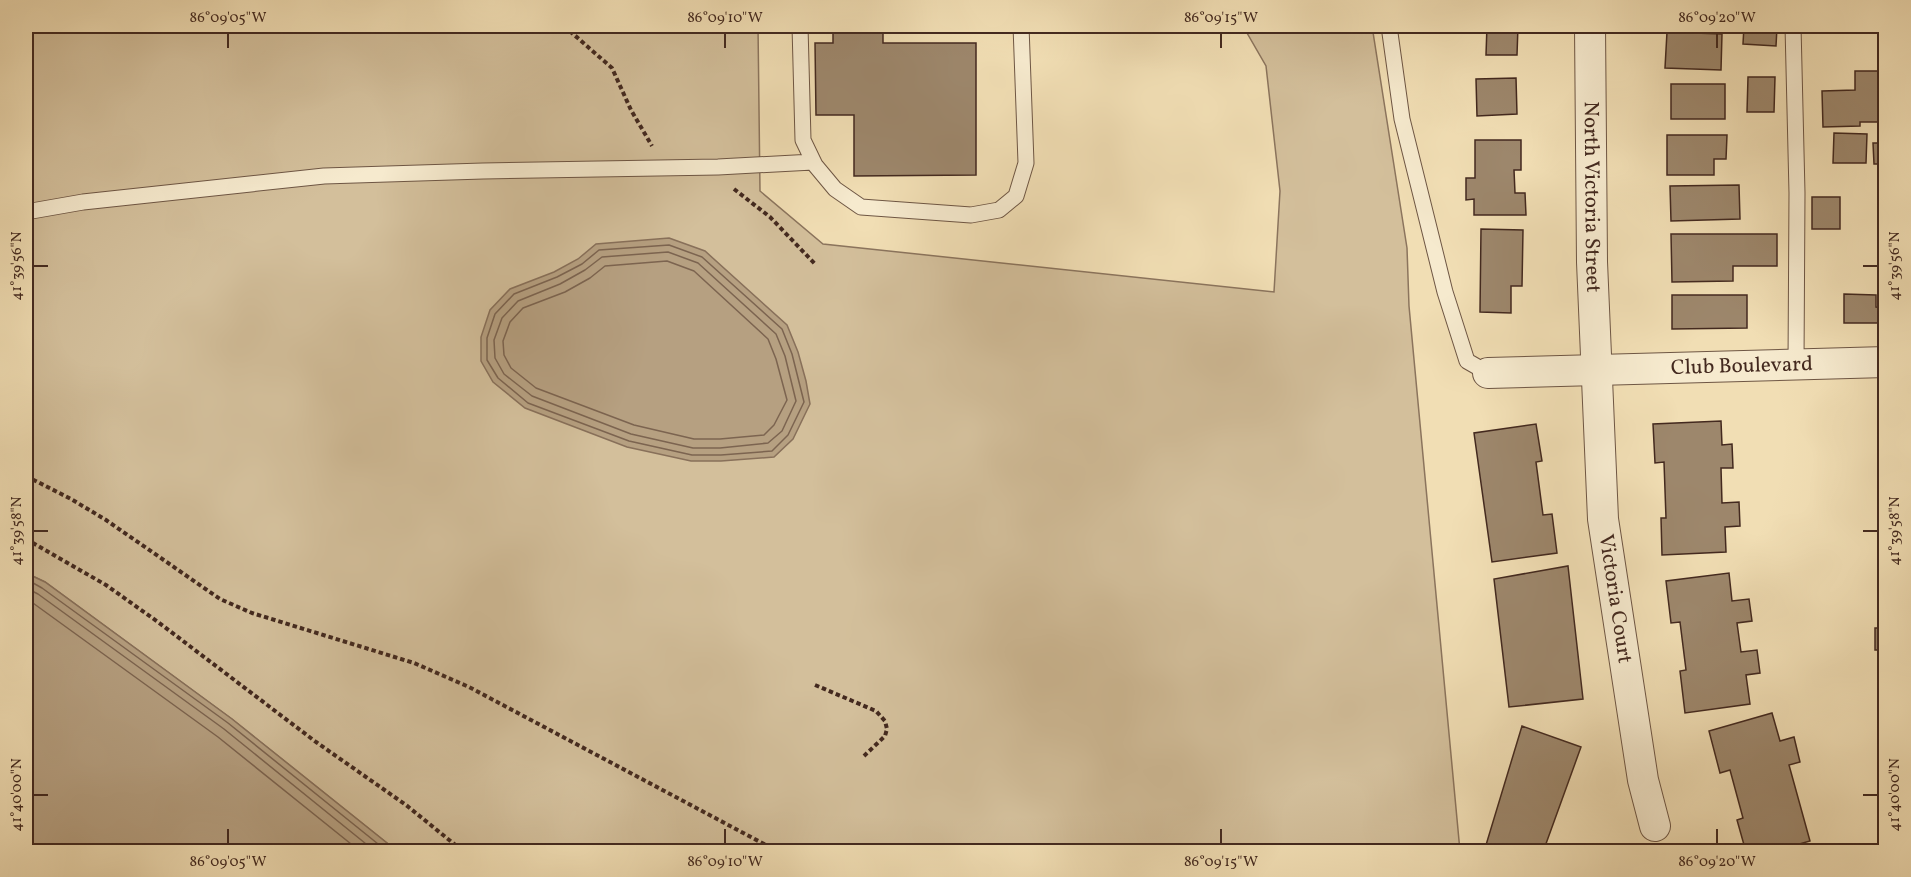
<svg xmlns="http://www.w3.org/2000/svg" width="1911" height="877" font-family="Vollkorn,serif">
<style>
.green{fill:#d3bf9b;stroke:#8b745d;stroke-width:1.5}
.water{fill:#b6a081;stroke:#88705a;stroke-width:1.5}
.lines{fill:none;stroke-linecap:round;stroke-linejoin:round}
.shore{stroke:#7c6450;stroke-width:1.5}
.building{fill:#9d876c;stroke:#43291f;stroke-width:1.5}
.lane-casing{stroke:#6e5644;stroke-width:17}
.street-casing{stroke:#6e5644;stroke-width:32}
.path{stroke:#43291f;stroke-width:4;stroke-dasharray:4.5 3;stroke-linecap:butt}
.lane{stroke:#f6eace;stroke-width:15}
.street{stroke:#f6eace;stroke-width:30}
.ticks{fill:none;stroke:#43291f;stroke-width:2}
.labels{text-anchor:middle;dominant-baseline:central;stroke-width:5;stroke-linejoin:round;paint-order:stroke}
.street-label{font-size:21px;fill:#43291f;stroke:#f6eace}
.neatline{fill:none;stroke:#43291f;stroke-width:2}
.ticks-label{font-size:15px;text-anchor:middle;fill:#43291f}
</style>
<rect width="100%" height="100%" fill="#f1deb4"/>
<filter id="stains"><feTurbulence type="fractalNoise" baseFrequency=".00333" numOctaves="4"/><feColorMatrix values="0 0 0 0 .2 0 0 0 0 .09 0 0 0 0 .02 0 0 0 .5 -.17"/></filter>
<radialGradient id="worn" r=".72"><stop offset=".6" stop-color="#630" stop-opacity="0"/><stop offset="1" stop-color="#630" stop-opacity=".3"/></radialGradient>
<path class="green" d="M 26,26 L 758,26 L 760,191 L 823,244 L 1274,292 L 1280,191 L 1266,66 L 1243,26 L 1372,26 L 1407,248 L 1409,306 L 1460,851 L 397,851 L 232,719 L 45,582 L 26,573 Z"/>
<path class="water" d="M 669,238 L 705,251 L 787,325 L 798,352 L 806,381 L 810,404 L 793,439 L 774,457 L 721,461 L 691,461 L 627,447 L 525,408 L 493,382 L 481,361 L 481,337 L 490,310 L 510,289 L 554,272 L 578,259 L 596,244 Z
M 26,573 L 45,582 L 232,719 L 397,851 L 26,851 Z"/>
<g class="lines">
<path class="shore" d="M 669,245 L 702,257 L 782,329 L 792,354 L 804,402 L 788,435 L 772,451 L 721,455 L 692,455 L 629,441 L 528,403 L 498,378 L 487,360 L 487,338 L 495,314 L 514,294 L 557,277 L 582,264 L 599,250 Z
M 668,252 L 698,263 L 776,334 L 785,356 L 796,401 L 782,431 L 768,443 L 720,448 L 693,448 L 631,434 L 532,396 L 504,374 L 495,358 L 494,340 L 502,318 L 518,301 L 560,284 L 585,270 L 602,257 Z
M 667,261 L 694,271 L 768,339 L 776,359 L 787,400 L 774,425 L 764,435 L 720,439 L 694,439 L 634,425 L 536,388 L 511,368 L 504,355 L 503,341 L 510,322 L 523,308 L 565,292 L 590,278 L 605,266 Z
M 26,579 L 42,588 L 228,723 L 388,852
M 26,588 L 38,594 L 224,729 L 376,852
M 26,598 L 218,737 L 361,852"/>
</g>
<path class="building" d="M 833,26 L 883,26 L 883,43 L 976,43 L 976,175 L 854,176 L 854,115 L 816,115 L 815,43 L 833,43 Z
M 1487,26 L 1518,26 L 1517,55 L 1486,55 Z
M 1744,26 L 1777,27 L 1776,46 L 1743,44 Z
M 1879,26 L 1886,26 L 1886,44 L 1879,44 Z
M 1667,32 L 1722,34 L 1721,70 L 1665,68 Z
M 1855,71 L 1886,71 L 1886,122 L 1860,122 L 1860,126 L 1823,127 L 1822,91 L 1855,90 Z
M 1748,77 L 1775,77 L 1774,112 L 1747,112 Z
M 1516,78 L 1517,114 L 1477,116 L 1476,79 Z
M 1671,84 L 1725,84 L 1725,119 L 1671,119 Z
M 1834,133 L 1867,134 L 1866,163 L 1833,163 Z
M 1667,135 L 1727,135 L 1726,159 L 1714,159 L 1714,175 L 1667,175 Z
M 1475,140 L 1521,140 L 1521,170 L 1514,170 L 1515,193 L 1525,193 L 1526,215 L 1474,215 L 1474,199 L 1466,200 L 1466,178 L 1475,178 Z
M 1873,143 L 1886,143 L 1886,164 L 1874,164 Z
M 1739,185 L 1740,219 L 1671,221 L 1670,186 Z
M 1812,197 L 1840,197 L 1840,229 L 1812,229 Z
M 1878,212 L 1886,212 L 1886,242 L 1878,242 Z
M 1481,229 L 1523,230 L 1522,286 L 1511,286 L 1511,313 L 1480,312 Z
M 1671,234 L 1777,234 L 1777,266 L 1733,266 L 1733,281 L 1672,282 Z
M 1844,294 L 1876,295 L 1876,307 L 1886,308 L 1886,323 L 1844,323 Z
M 1672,295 L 1747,295 L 1747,328 L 1672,329 Z
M 1721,421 L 1722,445 L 1732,444 L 1733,468 L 1721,468 L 1722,503 L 1739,502 L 1740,526 L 1725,527 L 1726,552 L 1662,555 L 1661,518 L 1666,518 L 1664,462 L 1655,463 L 1653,424 Z
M 1536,424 L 1542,461 L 1536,462 L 1543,515 L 1552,514 L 1557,553 L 1492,562 L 1474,433 Z
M 1568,566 L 1583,699 L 1509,707 L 1494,579 Z
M 1729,573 L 1732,601 L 1749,599 L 1752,621 L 1737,623 L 1741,652 L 1757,650 L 1760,673 L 1746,675 L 1750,704 L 1685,713 L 1680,671 L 1686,670 L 1680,622 L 1671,623 L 1666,581 Z
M 1875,628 L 1886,628 L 1886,650 L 1875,650 Z
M 1772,713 L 1780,741 L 1794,737 L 1800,762 L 1789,765 L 1810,841 L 1771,852 L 1746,852 L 1737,820 L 1743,818 L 1730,770 L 1720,773 L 1709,731 Z
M 1522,726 L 1581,747 L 1543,852 L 1511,852 L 1486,845 Z"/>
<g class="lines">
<defs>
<path id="lane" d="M 800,26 L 803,140 L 815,165 L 835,189 L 861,207 L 971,215 L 999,210 L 1016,196 L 1026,163 L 1021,26
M 1389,26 L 1402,119 L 1445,292 L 1467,361 L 1488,373
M 1793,26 L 1797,193 L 1796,364
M 26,212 L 83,202 L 324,176 L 483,171 L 718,167 L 813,162"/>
<g id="street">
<path id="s1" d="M 1590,26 L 1592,262 L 1603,519 L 1643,780 L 1655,826"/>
<path id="s2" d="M 1488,373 L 1886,362"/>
</g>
</defs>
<use href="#lane" class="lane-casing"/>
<use href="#street" class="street-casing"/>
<path class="path" d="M 564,26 L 612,68 L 631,110 L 652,146
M 734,189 L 770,217 L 815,264
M 26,476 L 71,499 L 106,520 L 220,599 L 252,613 L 414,663 L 469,687 L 779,852
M 26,539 L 106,585 L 158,622 L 316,742 L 406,805 L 464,852
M 815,685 L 876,711 L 885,721 L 887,729 L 885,736 L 864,756"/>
<use href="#lane" class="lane"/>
<use href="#street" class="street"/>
</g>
<path class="ticks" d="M 228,33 L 228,48M 725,33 L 725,48M 1221,33 L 1221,48M 1717,33 L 1717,48M 33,266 L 48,266M 1863,266 L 1878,266M 33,531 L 48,531M 1863,531 L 1878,531M 33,795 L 48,795M 1863,795 L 1878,795M 228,829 L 228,844M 725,829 L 725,844M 1221,829 L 1221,844M 1717,829 L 1717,844"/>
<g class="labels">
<g class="street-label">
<text stroke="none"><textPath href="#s1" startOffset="171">North Victoria Street</textPath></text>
<text stroke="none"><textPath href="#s2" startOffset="254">Club Boulevard</textPath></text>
<text stroke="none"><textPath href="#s1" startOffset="574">Victoria Court</textPath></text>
</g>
</g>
<rect width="1911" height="877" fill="none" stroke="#f1deb4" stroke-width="66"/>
<rect x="33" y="33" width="1845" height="811" class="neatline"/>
<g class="ticks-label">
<text x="228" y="22">86°09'05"W</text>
<text x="725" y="22">86°09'10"W</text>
<text x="1221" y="22">86°09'15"W</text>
<text x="1717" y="22">86°09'20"W</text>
<text transform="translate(1894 266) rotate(-90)" y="5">41°39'56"N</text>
<text transform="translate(16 266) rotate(-90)" y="5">41°39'56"N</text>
<text transform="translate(1894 531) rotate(-90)" y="5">41°39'58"N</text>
<text transform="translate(16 531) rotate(-90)" y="5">41°39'58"N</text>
<text transform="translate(1894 795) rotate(-90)" y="5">41°40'00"N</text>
<text transform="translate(16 795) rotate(-90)" y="5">41°40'00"N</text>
<text x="228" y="866">86°09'05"W</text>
<text x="725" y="866">86°09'10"W</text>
<text x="1221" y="866">86°09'15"W</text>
<text x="1717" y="866">86°09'20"W</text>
</g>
<rect width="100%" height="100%" filter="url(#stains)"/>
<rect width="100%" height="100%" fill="url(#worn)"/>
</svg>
